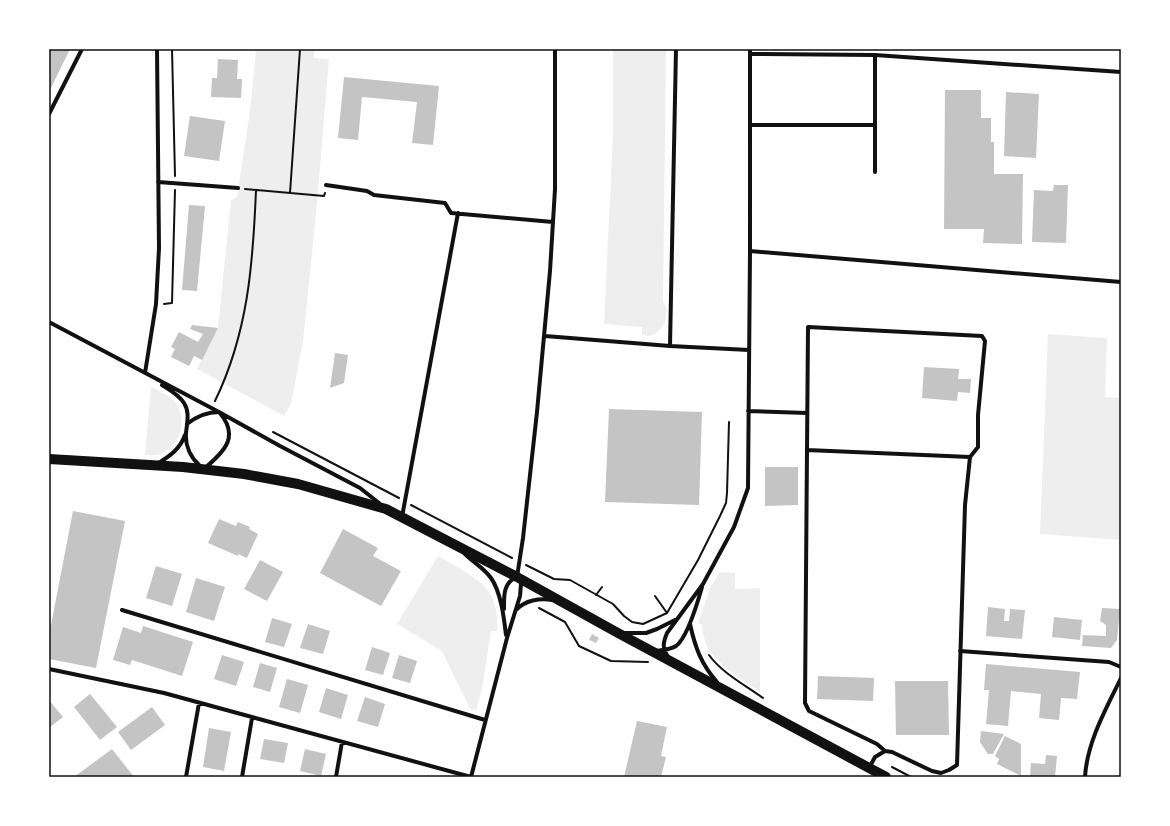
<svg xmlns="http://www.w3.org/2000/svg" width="1170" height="826" font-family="'Archivo Narrow',sans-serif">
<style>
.green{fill:#eee}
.building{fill:#c4c4c4}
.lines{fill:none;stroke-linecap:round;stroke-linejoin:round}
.path{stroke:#111;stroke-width:2}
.minor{stroke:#111;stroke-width:4}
.primary{stroke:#111;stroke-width:10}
.neatline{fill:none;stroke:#111;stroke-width:1.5}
</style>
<rect width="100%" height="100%" fill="#fff"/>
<path class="green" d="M 256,49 L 314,49 L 314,58 L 329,59 L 317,204 L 303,341 L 291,404 L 284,416 L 197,369 L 218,328 L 231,200 L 237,197 L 250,111 Z
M 613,49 L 666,49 L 663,302 C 672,312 663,334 649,336 C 648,336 643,335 642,335 L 642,327 L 604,324 L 613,134 Z
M 1048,334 L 1107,338 L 1105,397 L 1121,398 L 1121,540 L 1040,534 Z
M 151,387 C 159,391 169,395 175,402 C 189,420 180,449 157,455 C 153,456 149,455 145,455 Z
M 438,556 C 450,563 479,578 487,589 C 496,601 498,617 497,631 L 491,631 L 482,689 L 476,711 L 470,709 L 442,651 L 397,624 Z
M 720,572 L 735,573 L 735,589 L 760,588 L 760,692 C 743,680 717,665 707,646 C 704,640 703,632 702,625 L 698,623 L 710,588 Z"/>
<path class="building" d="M 49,49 L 70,49 L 49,92 Z
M 218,59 L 238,60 L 237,79 L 242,79 L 241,98 L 211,97 L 212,78 L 217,78 Z
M 344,77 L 439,86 L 433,145 L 412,143 L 417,102 L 362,97 L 358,140 L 338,138 Z
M 945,90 L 981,90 L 981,118 L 991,118 L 991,142 L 994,142 L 994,174 L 1023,174 L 1022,244 L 983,243 L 984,229 L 944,229 Z
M 1006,92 L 1039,94 L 1036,158 L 1004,156 Z
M 190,116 L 225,121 L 219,161 L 184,156 Z
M 1054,185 L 1068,185 L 1066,243 L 1032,242 L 1034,190 L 1053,191 Z
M 189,205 L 205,206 L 197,291 L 182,290 Z
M 192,325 L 218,328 L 202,360 L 194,356 L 189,366 L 171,357 L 175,349 L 171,347 L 179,332 L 198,342 L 203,334 L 190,329 Z
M 335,353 L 348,355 L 344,383 L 330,388 Z
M 924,367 L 959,369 L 958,379 L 971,379 L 970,393 L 958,392 L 957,401 L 922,398 Z
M 609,409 L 702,412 L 699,505 L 605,502 Z
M 765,467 L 798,467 L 798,505 L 765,506 Z
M 73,511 L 125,521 L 96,668 L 49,659 L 49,625 L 51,625 Z
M 219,519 L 236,526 L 238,522 L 250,527 L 249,529 L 258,534 L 247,558 L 238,554 L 238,556 L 208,543 Z
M 343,529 L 378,548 L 373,556 L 401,571 L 381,606 L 320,573 Z
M 260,560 L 283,572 L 267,601 L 244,589 Z
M 156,566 L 182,574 L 172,606 L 146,598 Z
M 196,578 L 225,587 L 214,621 L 186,612 Z
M 988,607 L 1005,609 L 1004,621 L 1009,621 L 1010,609 L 1025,610 L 1022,639 L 986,636 Z
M 1102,608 L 1120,609 L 1117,640 L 1111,648 L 1082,646 L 1083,635 L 1106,636 L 1106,625 L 1100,621 Z
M 1054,617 L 1082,620 L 1080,640 L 1052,637 Z
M 272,618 L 292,624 L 284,647 L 265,642 Z
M 308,624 L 330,631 L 323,654 L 300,648 Z
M 143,626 L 193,642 L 182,676 L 132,660 L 130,665 L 113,660 L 123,627 L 141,633 Z
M 592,634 L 599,638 L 596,643 L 589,640 Z
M 372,647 L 390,653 L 383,675 L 365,670 Z
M 222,655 L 244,662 L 236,686 L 214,679 Z
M 399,655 L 417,661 L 410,683 L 392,678 Z
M 260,663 L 277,668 L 270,692 L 253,687 Z
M 986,664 L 1080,672 L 1077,699 L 1061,698 L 1059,720 L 1039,718 L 1041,694 L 1011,691 L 1008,726 L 986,724 L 989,690 L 984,690 Z
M 818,676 L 874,678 L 873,701 L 817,699 Z
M 287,679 L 308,685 L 300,713 L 279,707 Z
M 895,681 L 948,681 L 949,735 L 896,735 Z
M 326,688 L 348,695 L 341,719 L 319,712 Z
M 90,694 L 117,727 L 100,740 L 74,707 Z
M 365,697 L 385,704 L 378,727 L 357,721 Z
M 49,700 L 63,717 L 49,728 Z
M 152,707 L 165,725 L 131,750 L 118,732 Z
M 637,721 L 667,727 L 661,756 L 666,757 L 661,777 L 624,777 Z
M 209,728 L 231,732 L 224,771 L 203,767 Z
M 981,731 L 1004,734 L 993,754 L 988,754 L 980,742 Z
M 1005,736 L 1021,744 L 1021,776 L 997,764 L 999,759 L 995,756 Z
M 264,739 L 288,743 L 284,763 L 260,759 Z
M 112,749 L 134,777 L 74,777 Z
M 305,749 L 326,754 L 321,776 L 300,771 Z
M 1046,755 L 1057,756 L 1055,777 L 1030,777 L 1031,763 L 1045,764 Z"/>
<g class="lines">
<path class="path" d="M 172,49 L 175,176
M 245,189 L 324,196 L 325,193
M 290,193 L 300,49
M 164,304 L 172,303 L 175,190
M 215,401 C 248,333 253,264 256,190
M 273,432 L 399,498
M 411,505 L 512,558
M 526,565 L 554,579 L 570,580 L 613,604 L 624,616 L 632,622 L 643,624 L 667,613 L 655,596
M 596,595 L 602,587
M 539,608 L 565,622 L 579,646 L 611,661 L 648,662
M 667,613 L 698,560 L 720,516 L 726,503 L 727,493 L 729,422
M 709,655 C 722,673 745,685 763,698
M 892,767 L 911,777"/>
<path class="minor" d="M 750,54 L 875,55 L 1121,72
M 49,114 L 82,49
M 750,125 L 875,125 L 875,55
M 875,125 L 875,172
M 158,182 L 238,188
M 326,185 L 367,191 L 374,195 L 445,203 L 451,213 L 553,222
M 750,251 L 1121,282
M 49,322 L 219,412 L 280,446 L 360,488 L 379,503
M 545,336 L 670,346 L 749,350
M 670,346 L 676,49
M 145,373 L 156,304 L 159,248 L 157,49
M 162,385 C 170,390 179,395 184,403 C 190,412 187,423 186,433 C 185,446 191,458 200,466
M 748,411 L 807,413
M 187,424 C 197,416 206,412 219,412 C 240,436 225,451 205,468
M 807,450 L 970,457 L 965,505 L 957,765 L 949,770 L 941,773 L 932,771 L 892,752 L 885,751 L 877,744 L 809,711 L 805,703 L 807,450 L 808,327 L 982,336 L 985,341 L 978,415 L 978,447 L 970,457
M 157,464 C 170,456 180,449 185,435
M 402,517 L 458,213
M 465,554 C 473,562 484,568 491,578 C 501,592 504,618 506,635
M 517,577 L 523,538 L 537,412 L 550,271 L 555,189 L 555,49
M 504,609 C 504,597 503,584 515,578
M 122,610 L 485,720
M 516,610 C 525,600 540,598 552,600
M 690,624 C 695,647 701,664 717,682
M 625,633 L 646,633 L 657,629 L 675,620
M 655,651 C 661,650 670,650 676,646 C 688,637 698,601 702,587
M 960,651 L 1109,662 L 1121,667
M 668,657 C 662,647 663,643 667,633 L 703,584 L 734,527 L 748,488 L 750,251 L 750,49
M 49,669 L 164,693 L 471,777
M 869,768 L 875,757 L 885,751
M 186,777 L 199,703
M 242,777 L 252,718
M 336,777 L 342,742
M 471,777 L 507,638 L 520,596 L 521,584 L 520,580
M 1085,777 C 1087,742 1106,709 1121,678"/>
<path class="primary" d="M 49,459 L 183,467 L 244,474 L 298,484 L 386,509 L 517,577 L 618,633 L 886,777"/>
</g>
<rect width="1170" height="826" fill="none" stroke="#ffffff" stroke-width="100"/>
<rect x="50" y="50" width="1070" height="726" class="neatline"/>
</svg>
